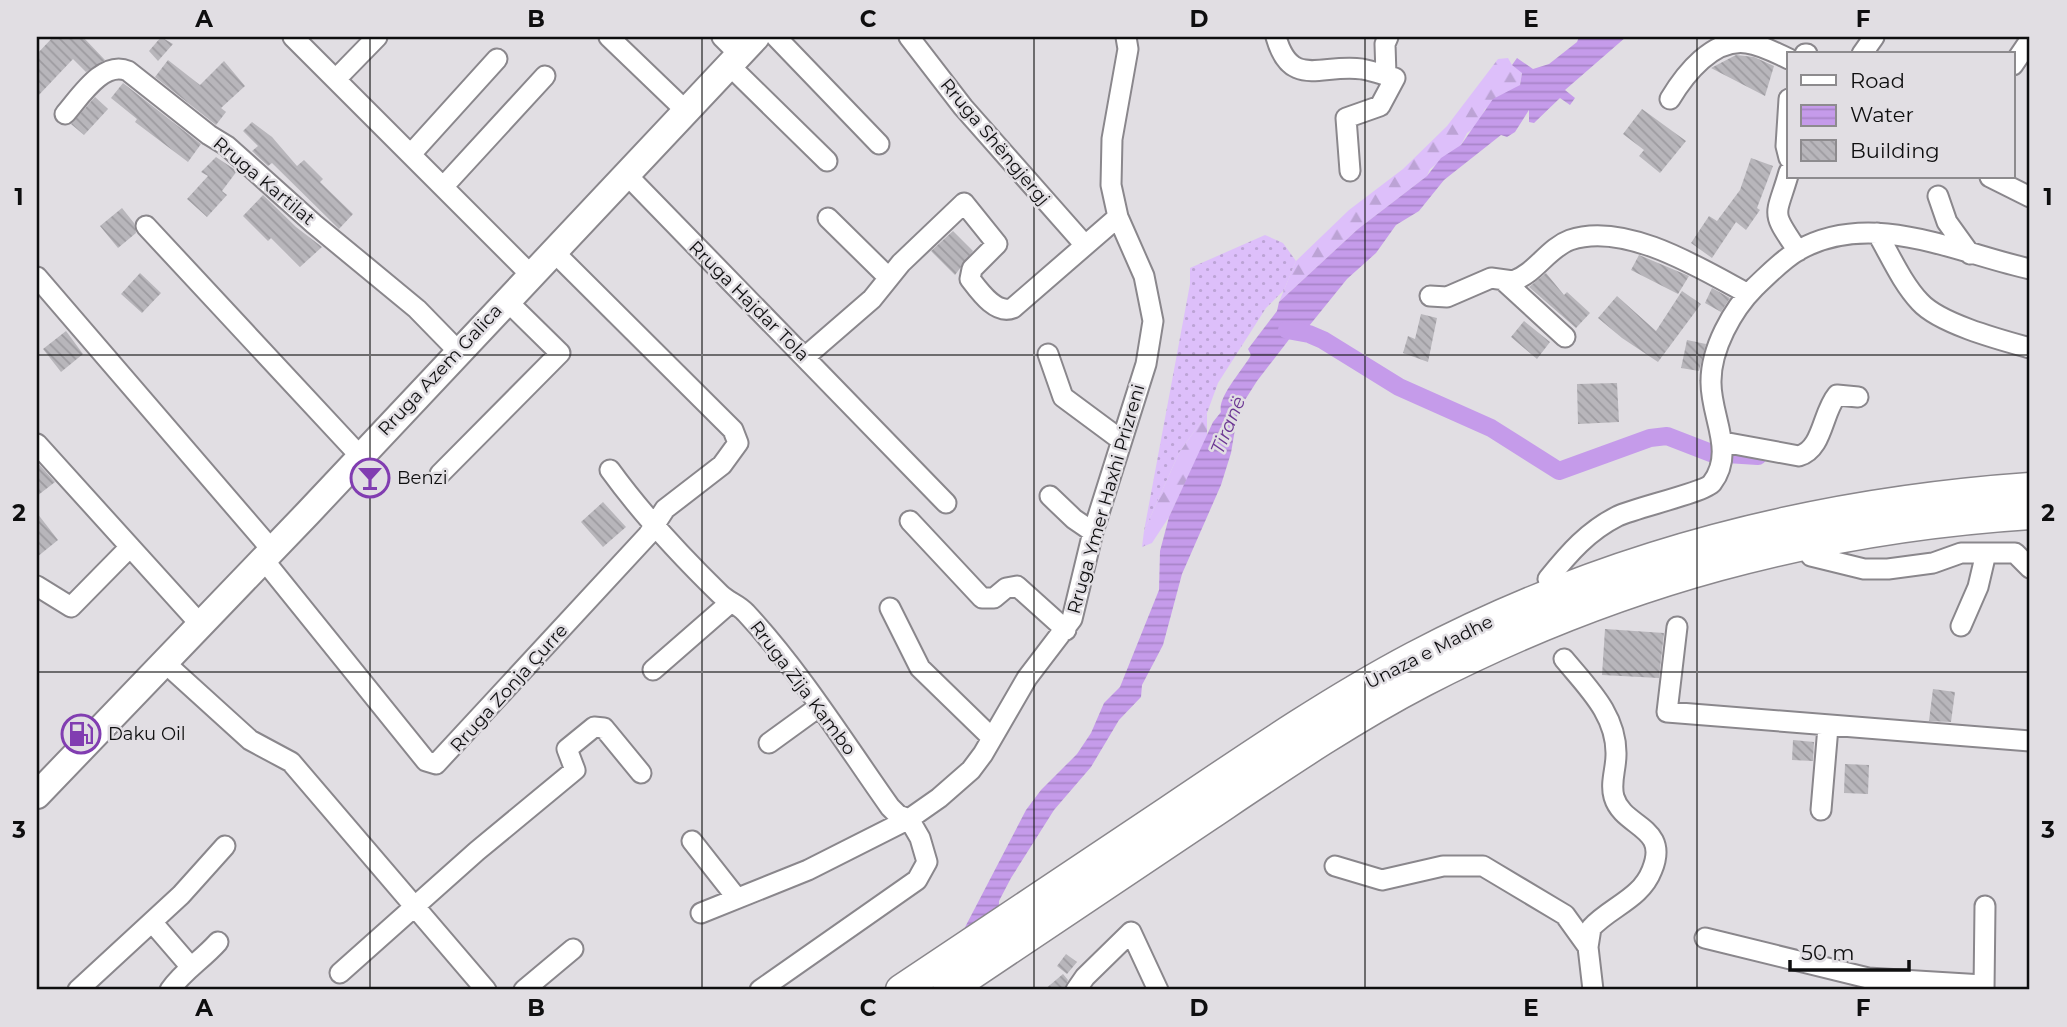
<svg xmlns="http://www.w3.org/2000/svg" width="2067" height="1027" font-family="Montserrat,sans-serif">
<style>
.grass{fill:url(#grass-dots)}
.forest{fill:url(#forest-firs)}
.water{fill:url(#water-rules)}
.lines{fill:none;stroke-linecap:round;stroke-linejoin:round}
.canal{stroke:#c59bea;stroke-width:18}
.building{fill:url(#building-back-hatch)}
.minor-casing{stroke:#8a878c;stroke-width:23}
.major-casing{stroke:#8a878c;stroke-width:30}
.highway-casing{stroke:#8a878c;stroke-width:33}
.minor{stroke:#fff;stroke-width:19}
.major{stroke:#fff;stroke-width:26}
.highway{stroke:#fff;stroke-width:30}
.grid{fill:none;stroke:#0e0e0f;stroke-width:2;stroke-opacity:0.55}
.labels{text-anchor:middle;dominant-baseline:central;stroke-width:5;stroke-linejoin:round;paint-order:stroke}
.street-label{font-size:18px;fill:#0e0e0f;stroke:#e1dee3}
.poi-label{font-size:18px;fill:#0e0e0f;stroke:#e1dee3;text-anchor:start}
.water-label{font-size:19px;font-style:italic;fill:#6c3793;stroke:#e1dee3}
.neatline{fill:none;stroke:#0e0e0f;stroke-width:2.5}
.grid-label{font-size:23px;text-anchor:middle;font-weight:bold;fill:#0e0e0f}
</style>
<defs>
<pattern id="grass-dots" width="8" height="8" patternUnits="userSpaceOnUse" patternTransform="scale(1.75)"><rect width="8" height="8" fill="#ddbffa"/><path d="M2 2h.1M6 6h.1" fill="none" stroke="#bca3d5" stroke-width="1.8" stroke-linecap="round"/></pattern>
<pattern id="forest-firs" width="22" height="20" patternUnits="userSpaceOnUse" patternTransform="scale(1.75)"><rect width="22" height="20" fill="#ddbffa"/><path d="M5 1l3.5 6h-7zM16 11l3.5 6h-7z" fill="#bca3d5"/></pattern>
<pattern id="water-rules" width="6" height="5" patternUnits="userSpaceOnUse" patternTransform="scale(1.75)"><rect width="6" height="5" fill="#c59bea"/><path d="M0 2.5h6" fill="none" stroke="#a884c8"/></pattern>
<pattern id="building-back-hatch" width="6" height="6" patternUnits="userSpaceOnUse" patternTransform="scale(1.75)"><rect width="6" height="6" fill="#b8b6bb"/><path d="M-1 5l2 2M0 0l6 6M5-1l2 2" fill="none" stroke="#9d9ba0"/></pattern>
</defs>
<rect width="100%" height="100%" fill="#e1dee3"/>
<path class="grass" d="M 1265,235 L 1283,243 L 1296,261 L 1284,290 L 1266,308 L 1218,383 L 1207,413 L 1179,453 L 1144,531 L 1190,284 L 1190,268 Z"/>
<path class="forest" d="M 1508,58 L 1512,65 L 1522,72 L 1520,85 L 1485,109 L 1477,126 L 1467,133 L 1461,145 L 1430,169 L 1427,176 L 1358,229 L 1279,302 L 1296,261 L 1349,210 L 1403,169 L 1447,126 L 1498,59 Z
M 1207,413 L 1207,437 L 1169,517 L 1152,543 L 1142,547 L 1144,531 L 1179,453 Z"/>
<path class="water" d="M 1579,37 L 1626,37 L 1565,90 L 1575,98 L 1570,105 L 1560,98 L 1534,123 L 1529,122 L 1529,110 L 1515,132 L 1507,137 L 1501,135 L 1444,180 L 1419,211 L 1396,225 L 1376,253 L 1347,279 L 1309,326 L 1294,333 L 1257,381 L 1238,411 L 1231,453 L 1221,485 L 1182,574 L 1163,645 L 1142,685 L 1141,697 L 1119,720 L 1091,767 L 1054,810 L 1011,878 L 999,901 L 998,942 L 962,933 L 1026,810 L 1041,790 L 1077,754 L 1091,733 L 1104,703 L 1120,687 L 1159,590 L 1160,551 L 1169,517 L 1213,422 L 1221,412 C 1217,397 1243,370 1251,355 L 1248,349 L 1277,311 L 1279,302 L 1358,229 L 1427,176 L 1441,158 L 1461,145 L 1493,99 L 1520,85 L 1522,73 L 1512,65 L 1517,58 L 1533,69 L 1549,64 L 1577,42 Z"/>
<g class="lines">
<path class="canal" d="M 1287,330 L 1309,334 L 1323,340 L 1399,387 L 1491,428 L 1559,471 L 1650,438 L 1667,436 L 1711,453 L 1758,456"/>
</g>
<path class="building" d="M 53,37 L 83,37 L 105,60 L 86,72 L 73,59 L 37,97 L 37,54 Z
M 161,37 L 173,44 L 158,61 L 149,51 Z
M 1736,55 L 1754,57 L 1774,66 L 1765,96 L 1711,68 Z
M 168,60 L 200,85 L 224,61 L 245,86 L 221,108 L 226,112 L 216,125 L 155,77 Z
M 123,83 L 201,144 L 188,162 L 135,122 L 137,119 L 111,98 Z
M 95,97 L 108,109 L 84,135 L 71,124 Z
M 1642,109 L 1686,141 L 1660,173 L 1639,156 L 1644,150 L 1623,134 Z
M 252,122 L 272,137 L 297,166 L 304,160 L 323,179 L 320,182 L 353,214 L 339,229 L 272,163 L 268,166 L 252,151 L 258,146 L 243,131 Z
M 216,157 L 237,171 L 222,191 L 227,195 L 207,217 L 187,199 L 208,176 L 201,172 Z
M 1751,158 L 1773,166 L 1757,208 L 1760,210 L 1746,230 L 1736,222 L 1712,258 L 1691,243 L 1709,216 L 1717,221 L 1740,190 Z
M 263,195 L 296,227 L 322,247 L 300,267 L 271,238 L 268,241 L 243,216 Z
M 122,208 L 134,223 L 136,233 L 118,248 L 100,226 Z
M 953,231 L 973,251 L 955,275 L 931,251 Z
M 1639,255 L 1689,276 L 1678,294 L 1631,270 Z
M 140,273 L 161,293 L 142,313 L 121,294 Z
M 1546,273 L 1564,295 L 1567,292 L 1590,313 L 1576,328 L 1529,287 Z
M 1712,288 L 1730,298 L 1721,312 L 1705,303 Z
M 1682,291 L 1701,304 L 1658,362 L 1622,338 L 1598,318 L 1617,296 L 1656,331 Z
M 1421,314 L 1437,318 L 1428,362 L 1403,353 L 1408,336 L 1415,339 Z
M 1524,321 L 1550,342 L 1537,359 L 1511,337 Z
M 66,331 L 83,354 L 61,372 L 43,349 Z
M 1687,340 L 1706,344 L 1699,371 L 1681,368 Z
M 1617,383 L 1619,422 L 1578,424 L 1577,384 Z
M 37,462 L 55,482 L 37,496 Z
M 603,502 L 626,527 L 603,547 L 581,522 Z
M 37,513 L 58,540 L 37,557 Z
M 1605,629 L 1664,633 L 1659,678 L 1602,675 Z
M 1933,689 L 1955,692 L 1951,722 L 1929,721 Z
M 1793,740 L 1814,742 L 1813,761 L 1792,760 Z
M 1845,764 L 1869,765 L 1868,794 L 1844,793 Z
M 1066,954 L 1077,962 L 1067,974 L 1057,966 Z
M 1063,974 L 1068,980 L 1064,990 L 1044,990 Z"/>
<g class="lines">
<defs>
<path id="minor" d="M 293,37 L 530,274
M 609,37 L 685,110
M 722,37 L 739,54
M 776,37 L 879,144
M 909,37 L 963,107 L 1084,244
M 1276,37 C 1291,90 1322,63 1362,69 C 1373,71 1384,75 1395,78 L 1380,106 L 1346,118 L 1350,171
M 1805,54 L 1807,54
M 1862,54 L 1874,37
M 729,65 L 827,161
M 2013,65 L 2030,40
M 1386,75 L 1385,44 L 1388,37
M 336,79 L 377,37
M 1670,99 C 1685,74 1713,38 1747,43 C 1762,45 1776,53 1789,59
M 1789,99 L 1786,146 L 1789,158
M 65,114 C 80,97 103,60 128,71 L 209,135 L 227,146 L 314,224 L 417,309 L 458,351
M 411,154 L 497,59
M 1789,172 C 1776,218 1769,209 1798,251
M 625,173 L 946,503
M 1990,177 L 2030,197
M 443,187 L 545,76
M 1938,196 L 1947,222 L 1970,254
M 828,218 L 889,278
M 146,226 L 360,456
M 1877,233 C 1890,255 1902,283 1920,302 C 1940,324 2001,340 2030,348
M 37,277 L 272,550
M 1504,281 L 1565,337
M 1430,296 L 1447,297 L 1491,278 L 1513,281 C 1536,273 1548,248 1570,240 C 1625,221 1702,269 1748,294
M 1048,354 L 1063,397 L 1121,440
M 805,357 L 872,299 L 901,263 L 964,203 L 997,244 L 972,269 L 970,279 C 980,292 996,315 1013,308 L 1118,217
M 1723,442 L 1799,456 C 1823,449 1822,413 1837,395 L 1858,397
M 37,444 L 200,624
M 610,470 C 642,514 681,556 720,594 C 728,602 738,604 746,613 C 800,671 844,742 890,807 L 898,815 L 909,819
M 440,474 L 560,353 L 505,299
M 1050,496 L 1074,519 L 1093,532
M 910,521 L 982,598 L 994,598 L 1006,588 L 1017,586 L 1066,630
M 1811,556 L 1864,569 L 1888,569 L 1933,563 L 1961,553 L 2015,553 L 2030,568
M 263,559 L 426,761 L 436,764 L 648,535 L 665,509 L 722,465 L 738,443 L 733,430 L 552,250
M 1548,579 C 1569,553 1588,531 1618,516 C 1635,508 1705,492 1712,483 C 1736,451 1710,416 1711,381 C 1711,349 1732,310 1755,287 C 1769,274 1783,259 1799,250 C 1872,209 1957,253 2030,269
M 37,586 L 71,607 L 130,547
M 890,608 L 920,668 L 992,738
M 1961,626 L 1978,587 L 1986,553
M 1677,627 L 1667,712 L 2030,741
M 1564,659 C 1588,688 1617,715 1616,755 C 1616,769 1610,783 1614,797 C 1623,828 1670,826 1652,870 C 1641,899 1610,907 1591,928 L 1588,947 L 1593,990
M 164,662 L 250,740 L 291,762 L 486,990
M 653,670 L 731,602
M 769,743 L 820,706
M 1821,810 L 1828,727
M 692,841 L 736,897
M 1335,866 L 1382,880 L 1443,866 L 1483,866 L 1565,915 L 1588,947
M 701,913 L 808,870 L 909,819 L 939,798 L 971,770 L 983,754 L 1027,678 L 1072,619 L 1093,532 L 1146,364 L 1153,321 L 1144,276 L 1118,217 L 1111,185 L 1112,139 L 1128,49 L 1126,37
M 152,922 L 190,966
M 1705,938 L 1868,978 L 1983,985
M 340,973 L 477,851 L 575,770 L 567,749 L 594,727 L 604,728 L 641,773
M 78,990 L 181,895 L 225,846
M 170,990 C 183,971 202,960 218,942
M 524,990 L 573,949
M 760,990 L 917,880 L 927,862 L 920,838 L 909,819
M 1076,990 L 1085,977 L 1131,932 L 1158,990
M 1984,990 L 1985,906"/>
<path id="major" d="M 37,795 L 308,513 L 756,37"/>
<path id="highway" d="M 901,990 C 990,930 1080,871 1169,811 C 1249,757 1329,702 1414,657 C 1606,556 1815,503 2030,488
M 948,990 C 1035,932 1122,873 1209,815 C 1279,768 1349,720 1424,681 C 1616,582 1814,528 2030,514"/>
</defs>
<use href="#minor" class="minor-casing"/>
<use href="#major" class="major-casing"/>
<use href="#highway" class="highway-casing"/>
<use href="#minor" class="minor"/>
<use href="#major" class="major"/>
<use href="#highway" class="highway"/>
</g>
<path class="grid" d="M 370,37 L 370,990M 702,37 L 702,990M 1034,37 L 1034,990M 1365,37 L 1365,990M 1697,37 L 1697,990M 37,355 L 2030,355M 37,672 L 2030,672"/>
<defs>
<symbol id="bar-ring" viewBox="-11 -11 22 22"><circle r="9.5" fill="#e1dee3" stroke="#813db1" stroke-width="1.5"/><path d="M-6-5H6L.8 .8V4.5H3.5V6h-7V4.5H-.8V.8Z" fill="#813db1"/></symbol>
<symbol id="fuel-ring" viewBox="-11 -11 22 22"><circle r="9.5" fill="#e1dee3" stroke="#813db1" stroke-width="1.5"/><path d="M-5.5-6h7V0h2V4h1.3V-2.5L3-4.5l.8-.8L6-3V5H2.5V1h-1V6h-7ZM-4.2-4.7v3.2H.2V-4.7Z" fill="#813db1"/></symbol>
</defs>
<g fill-rule="evenodd">
<use href="#bar-ring" x="348" y="456" width="44" height="44"/>
<use href="#fuel-ring" x="59" y="712" width="44" height="44"/>
</g>
<g class="labels">
<g class="street-label">
<text transform="translate(995 142) rotate(50)">Rruga Shëngjergj</text>
<text transform="translate(264 181) rotate(40)">Rruga Kartilat</text>
<text transform="translate(749 301) rotate(45)">Rruga Hajdar Tola</text>
<text transform="translate(440 370) rotate(-47)">Rruga Azem Galica</text>
<text transform="translate(1106 499) rotate(-74)">Rruga Ymer Haxhi Prizreni</text>
<text transform="translate(1429 652) rotate(-27)">Unaza e Madhe</text>
<text transform="translate(509 688) rotate(-48)">Rruga Zonja Çurre</text>
<text transform="translate(803 688) rotate(53)">Rruga Zija Kambo</text>
</g>
<g class="poi-label">
<text x="397" y="478">Benzi</text>
<text x="108" y="734">Daku Oil</text>
</g>
<g class="water-label">
<text transform="translate(1228 425) rotate(-67)">Tiranë</text>
</g>
</g>
<rect width="2067" height="1027" fill="none" stroke="#e1dee3" stroke-width="77"/>
<rect x="1787" y="52" width="228" height="126" fill="#e1dee3" stroke="#8d8b8e" stroke-width="2"/>
<rect x="1801" y="75" width="35" height="10" fill="#ffffff" stroke="#8d8b8e" stroke-width="2"/>
<text x="1850" y="88" font-size="21" fill="#0e0e0f">Road</text>
<rect x="1801" y="105" width="35" height="21" fill="url(#water-rules)" stroke="#8d8b8e" stroke-width="2"/>
<text x="1850" y="122" font-size="21" fill="#0e0e0f">Water</text>
<rect x="1801" y="140" width="35" height="21" fill="url(#building-back-hatch)" stroke="#8d8b8e" stroke-width="2"/>
<text x="1850" y="158" font-size="21" fill="#0e0e0f">Building</text>
<path d="M1790 960v10h119v-10" fill="none" stroke="#0e0e0f" stroke-width="3.5"/>
<text x="1801" y="960" font-size="21" fill="#0e0e0f" stroke="#e1dee3" stroke-width="5" paint-order="stroke">50 m</text>
<rect x="38" y="38" width="1990" height="950" class="neatline"/>
<g class="grid-label">
<text x="204" y="27">A</text>
<text x="536" y="27">B</text>
<text x="868" y="27">C</text>
<text x="1199" y="27">D</text>
<text x="1531" y="27">E</text>
<text x="1863" y="27">F</text>
<text x="19" y="205">1</text>
<text x="2048" y="205">1</text>
<text x="19" y="521">2</text>
<text x="2048" y="521">2</text>
<text x="19" y="838">3</text>
<text x="2048" y="838">3</text>
<text x="204" y="1016">A</text>
<text x="536" y="1016">B</text>
<text x="868" y="1016">C</text>
<text x="1199" y="1016">D</text>
<text x="1531" y="1016">E</text>
<text x="1863" y="1016">F</text>
</g>
</svg>
